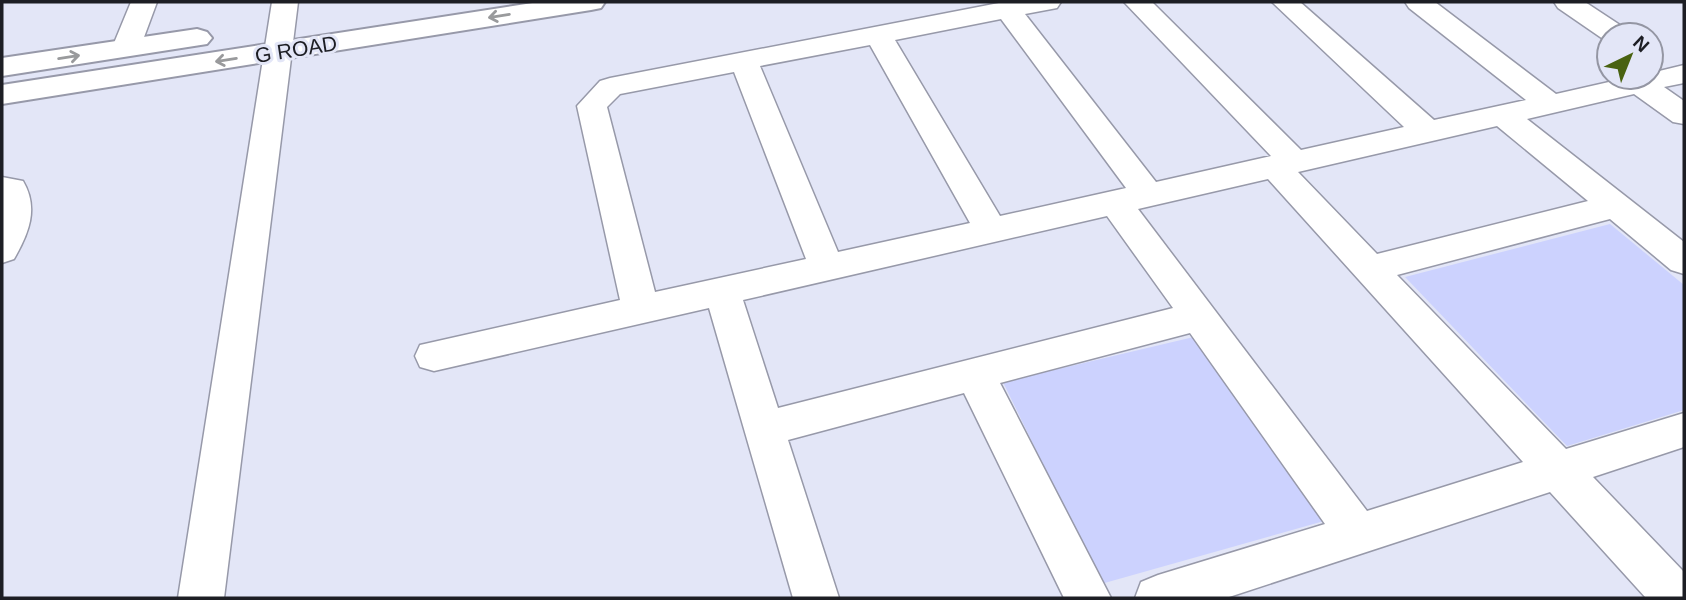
<svg xmlns="http://www.w3.org/2000/svg" width="1686" height="600" font-family="Arial,sans-serif">
<style>
.green{fill:#ccd2fe}
.lines{fill:none;stroke-linecap:round;stroke-linejoin:round}
.minor-casing{stroke:#9799a9;stroke-width:3}
.tertiary-casing{stroke:#9799a9;stroke-width:4}
.minor{fill:#fff;fill-rule:evenodd}
.tertiary{fill:#fff;fill-rule:evenodd}
.oneway{stroke:#999a9c}
.labels{text-anchor:middle;dominant-baseline:central;stroke-width:6;stroke-linejoin:round;paint-order:stroke}
.far-street-label{font-size:21px;fill:#1d1e24;stroke:#e3e6f7}
</style>
<rect width="100%" height="100%" fill="#e3e6f7"/>
<path class="green" d="M 1610,224 L 1684,285 L 1684,410 L 1567,446 L 1405,277 Z
M 1198,336 L 1324,521 L 1101,584 L 1003,382 Z"/>
<g class="lines">
<defs>
<path id="minor" d="M 131,2 L 157,2 L 140,48 L 136,54 L 126,56 L 116,54 L 112,48 Z
M 272,2 L 298,2 L 224,598 L 178,598 Z
M 1004,2 L 1061,2 L 1057,8 L 1025,14 L 1156,182 L 1271,156 L 1124,2 L 1152,2 L 1301,150 L 1404,127 L 1272,2 L 1300,2 L 1434,120 L 1526,100 L 1409,8 L 1405,2 L 1435,2 L 1556,94 L 1631,77 L 1651,77 L 1651,73 L 1684,65 L 1684,83 L 1664,87 L 1684,101 L 1684,124 L 1673,122 L 1634,94 L 1527,119 L 1684,242 L 1684,274 L 1671,270 L 1610,219 L 1397,275 L 1566,449 L 1684,413 L 1684,447 L 1593,477 L 1684,572 L 1684,598 L 1646,598 L 1550,492 L 1226,598 L 1135,598 L 1141,582 L 1158,575 L 1325,524 L 1190,333 L 1000,383 L 1111,598 L 1064,598 L 964,393 L 788,440 L 839,598 L 793,598 L 709,308 L 434,371 L 420,367 L 415,356 L 420,345 L 620,300 L 577,106 L 600,81 L 610,78 ZM 1001,19 L 1126,188 L 1000,216 L 895,40 ZM 870,45 L 970,223 L 838,252 L 760,66 ZM 734,72 L 806,259 L 655,292 L 607,107 L 620,94 ZM 1497,126 L 1588,201 L 1377,254 L 1298,172 ZM 1268,179 L 1523,462 L 1367,511 L 1138,209 ZM 1107,216 L 1173,308 L 778,408 L 743,300 Z
M 1554,2 L 1585,2 L 1626,29 L 1630,35 L 1609,35 L 1609,42 L 1606,41 L 1558,8 Z
M 2,177 L 23,181 C 39,208 29,233 14,259 L 2,263 Z"/>
<path id="tertiary" d="M 539,2 L 605,2 L 601,8 L 591,10 L 2,104 L 2,85 Z
M 197,29 L 207,32 L 212,38 L 207,44 L 2,76 L 2,58 Z"/>
</defs>
<use href="#minor" class="minor-casing"/>
<use href="#tertiary" class="tertiary-casing"/>
<use href="#minor" class="minor"/>
<use href="#tertiary" class="tertiary"/>
</g>
<defs><path id="oneway-shaft" d="M-6 0H5M1.5-3L5.5 0L1.5 3" fill="none" stroke-width="1.6" stroke-linecap="round" stroke-linejoin="round" transform="scale(1.75)"/></defs>
<g class="oneway">
<use href="#oneway-shaft" transform="translate(499 16) rotate(171)"/>
<use href="#oneway-shaft" transform="translate(69 57) rotate(-9)"/>
<use href="#oneway-shaft" transform="translate(226 60) rotate(171)"/>
</g>
<g class="labels">
<g class="far-street-label">
<text transform="translate(296 49) rotate(-9)">G ROAD</text>
</g>
</g>
<rect width="1686" height="600" fill="none" stroke="#1d1e24" stroke-width="7"/>
<g transform="translate(1630 56) rotate(43)"><circle r="33" fill="#e3e6f7" stroke="#9496a3" stroke-width="2"/>
<path d="M0-5L12 26L0 18L-12 26Z" fill="#496211"/>
<text y="-10" font-size="19" font-weight="bold" text-anchor="middle" fill="#1d1e24">N</text>
</g>
</svg>
